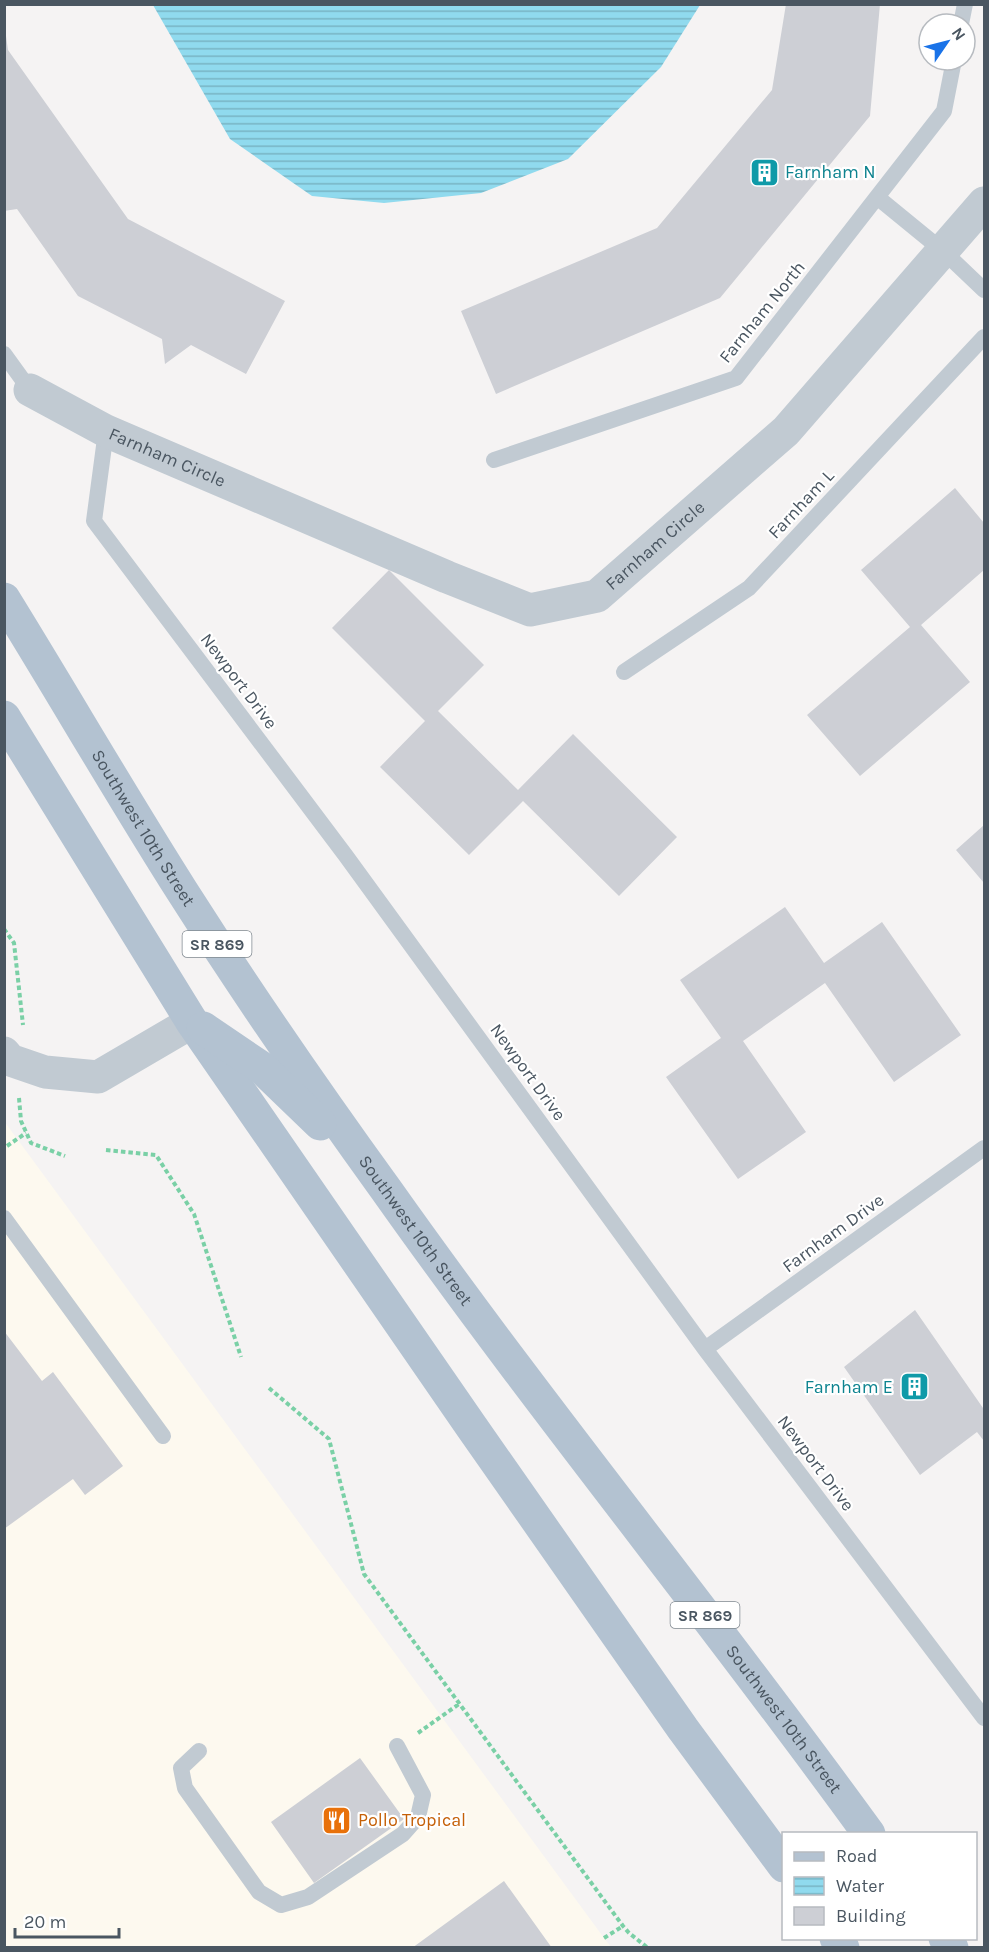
<svg xmlns="http://www.w3.org/2000/svg" width="989" height="1952" font-family="Karla,sans-serif">
<style>
.commercial{fill:#fdf9ef}
.water{fill:url(#water-rules)}
.building{fill:#cdcfd5}
.lines{fill:none;stroke-linecap:round;stroke-linejoin:round}
.path{stroke:#7ad0a6;stroke-width:4;stroke-dasharray:4.5 3;stroke-linecap:butt}
.lane{stroke:#c1cad2;stroke-width:16}
.street{stroke:#c1cad2;stroke-width:33}
.primary{stroke:#b3c2d1;stroke-width:33}
.labels{text-anchor:middle;dominant-baseline:central;stroke-width:4.5;stroke-linejoin:round;paint-order:stroke}
.shield{fill:#fff;stroke:#808990;stroke-width:1.5}
.shield-label{font-size:16px;font-weight:bold;fill:#4a5661}
.culture-label{font-size:18px;fill:#0d838f;stroke:#fff;text-anchor:start}
.street-label{font-size:18px;fill:#4a5661;stroke:#fff}
.food-label{font-size:18px;fill:#c56008;stroke:#fff;text-anchor:start}
</style>
<defs>
<pattern id="water-rules" width="6" height="5" patternUnits="userSpaceOnUse" patternTransform="scale(1.5)"><rect width="6" height="5" fill="#90daee"/><path d="M0 2.5h6" fill="none" stroke="#78b4c4"/></pattern>
</defs>
<rect width="100%" height="100%" fill="#f5f3f3"/>
<path class="commercial" d="M 4,1121 L 604,1938 L 611,1947 L 5,1947 Z"/>
<path class="water" d="M 153,5 L 700,5 L 661,67 L 568,159 L 481,193 L 384,203 L 312,196 L 230,139 Z"/>
<path class="building" d="M 786,4 L 880,4 L 870,116 L 720,298 L 496,394 L 461,311 L 657,228 L 772,90 Z
M 6,36 L 8,50 L 128,219 L 285,301 L 246,374 L 191,345 L 165,364 L 162,339 L 78,296 L 17,209 L 4,211 Z
M 955,488 L 984,523 L 984,570 L 921,625 L 970,682 L 860,776 L 807,715 L 910,627 L 861,570 Z
M 389,570 L 484,665 L 438,711 L 518,790 L 573,734 L 677,837 L 619,896 L 523,801 L 469,855 L 380,767 L 425,721 L 332,628 Z
M 984,825 L 984,883 L 956,850 Z
M 785,907 L 824,963 L 882,922 L 961,1035 L 894,1082 L 825,983 L 743,1041 L 806,1132 L 738,1179 L 666,1077 L 721,1038 L 680,980 Z
M 915,1310 L 983,1408 L 984,1407 L 984,1441 L 977,1432 L 920,1475 L 844,1367 Z
M 4,1331 L 42,1381 L 53,1372 L 123,1466 L 85,1495 L 73,1479 L 4,1529 Z
M 360,1758 L 404,1819 L 314,1883 L 271,1822 Z
M 504,1881 L 552,1948 L 412,1948 Z"/>
<g class="lines">
<path class="path" d="M 4,929 L 14,943 L 23,1025
M 19,1098 L 21,1121 L 31,1143 L 65,1156
M 7,1146 L 26,1133
M 106,1150 L 156,1155 L 194,1214 L 241,1357
M 269,1388 L 329,1439 L 364,1574 L 623,1926 L 629,1933 L 648,1948
M 418,1733 L 459,1704
M 604,1938 L 623,1926"/>
<path class="lane" d="M 961,24 L 965,4
M 877,197 L 943,251 L 984,290
M 4,354 L 30,390
M 106,431 L 94,521 L 346,856 L 705,1349 L 984,1718
M 494,460 L 736,378 L 944,111 L 954,60
M 624,672 L 749,588 L 984,337
M 4,1218 L 163,1436
M 705,1349 L 984,1148
M 199,1751 L 181,1768 L 185,1788 L 259,1892 L 281,1905 L 308,1897 L 403,1834 L 418,1817 L 423,1795 L 397,1746"/>
<g class="street">
<path id="s1" d="M 30,390 L 106,431 L 447,577 L 530,610 L 597,596 L 786,431 L 984,203"/>
<path d="M 4,1053 L 10,1060 L 45,1072 L 98,1077 L 192,1022"/>
</g>
<g class="primary">
<path id="s2" d="M 4,599 C 64,696 121,795 182,891 C 247,993 316,1093 387,1191 C 542,1410 712,1617 869,1834"/>
<path d="M 4,717 L 192,1022 L 471,1426 L 683,1729 L 784,1866"/>
<path d="M 203,1028 L 262,1068 L 320,1124"/>
<path d="M 836,1938 L 843,1948"/>
<path d="M 945,1938 L 952,1948"/>
</g>
</g>
<defs>
<symbol id="building-square" viewBox="-11 -11 22 22"><rect x="-9" y="-9" width="18" height="18" rx="4" fill="#0f9aa8" stroke="#fff"/><path d="M-4-6H4V6H1V3H-1V6H-4ZM-2.5-4.3h1.7v1.8h-1.7ZM.8-4.3h1.7v1.8H.8ZM-2.5-1h1.7V.8h-1.7ZM.8-1h1.7V.8H.8Z" fill="#fff"/></symbol>
<symbol id="restaurant-square" viewBox="-11 -11 22 22"><rect x="-9" y="-9" width="18" height="18" rx="4" fill="#e8710a" stroke="#fff"/><path d="M-5-6h1v4h1v-4h1v4h1v-4h1v5L-1.5 .5V6h-2V.5L-5-1ZM5-6V6H3V1.5H1.5Q1.5-4 5-6Z" fill="#fff"/></symbol>
</defs>
<g fill-rule="evenodd">
<use href="#building-square" x="748" y="156" width="33" height="33"/>
<use href="#building-square" x="898" y="1370" width="33" height="33"/>
<use href="#restaurant-square" x="320" y="1804" width="33" height="33"/>
</g>
<g class="labels">
<g class="shield">
<rect x="182.5" y="931" width="69" height="26" rx="4.5"/>
<rect x="670.5" y="1602" width="69" height="26" rx="4.5"/>
</g>
<g class="shield-label">
<text x="217" y="944">SR 869</text>
<text x="705" y="1615">SR 869</text>
</g>
<g class="culture-label">
<text x="785" y="172">Farnham N</text>
<text x="893" y="1387" text-anchor="end">Farnham E</text>
</g>
<g class="street-label">
<text transform="translate(762 312) rotate(-51)">Farnham North</text>
<text stroke="none"><textPath href="#s1" startOffset="153">Farnham Circle</textPath></text>
<text transform="translate(801 504) rotate(-47)">Farnham L</text>
<text stroke="none"><textPath href="#s1" startOffset="692">Farnham Circle</textPath></text>
<text transform="translate(239 681) rotate(53)">Newport Drive</text>
<text stroke="none"><textPath href="#s2" startOffset="268">Southwest 10th Street</textPath></text>
<text transform="translate(528 1072) rotate(54)">Newport Drive</text>
<text stroke="none"><textPath href="#s2" startOffset="754">Southwest 10th Street</textPath></text>
<text transform="translate(833 1233) rotate(-36)">Farnham Drive</text>
<text transform="translate(816 1463) rotate(53)">Newport Drive</text>
<text stroke="none"><textPath href="#s2" startOffset="1366">Southwest 10th Street</textPath></text>
</g>
<g class="food-label">
<text x="358" y="1820">Pollo Tropical</text>
</g>
</g>
<rect width="989" height="1952" fill="none" stroke="#4a5661" stroke-width="12"/>
<rect x="782" y="1832" width="195" height="108" fill="#ffffff" stroke="#b7bbc0" stroke-width="1.5"/>
<rect x="794" y="1852" width="30" height="9" fill="#b3c2d1" stroke="#b7bbc0" stroke-width="1.5"/>
<text x="836" y="1862" font-size="18" fill="#4a5661">Road</text>
<rect x="794" y="1877" width="30" height="18" fill="url(#water-rules)" stroke="#b7bbc0" stroke-width="1.5"/>
<text x="836" y="1892" font-size="18" fill="#4a5661">Water</text>
<rect x="794" y="1907" width="30" height="18" fill="#cdcfd5" stroke="#b7bbc0" stroke-width="1.5"/>
<text x="836" y="1922" font-size="18" fill="#4a5661">Building</text>
<g transform="translate(947 42) rotate(55)"><circle r="28" fill="#ffffff" stroke="#b7bbc0" stroke-width="1.5"/>
<path d="M0-4.5L10 22L0 15L-10 22Z" fill="#1a73e8"/>
<text y="-9" font-size="16" font-weight="bold" text-anchor="middle" fill="#4a5661">N</text>
</g>
<path d="M15 1928v9h104v-9" fill="none" stroke="#4a5661" stroke-width="3"/>
<text x="24" y="1928" font-size="18" fill="#4a5661" stroke="#ffffff" stroke-width="4.5" paint-order="stroke">20 m</text>
</svg>
